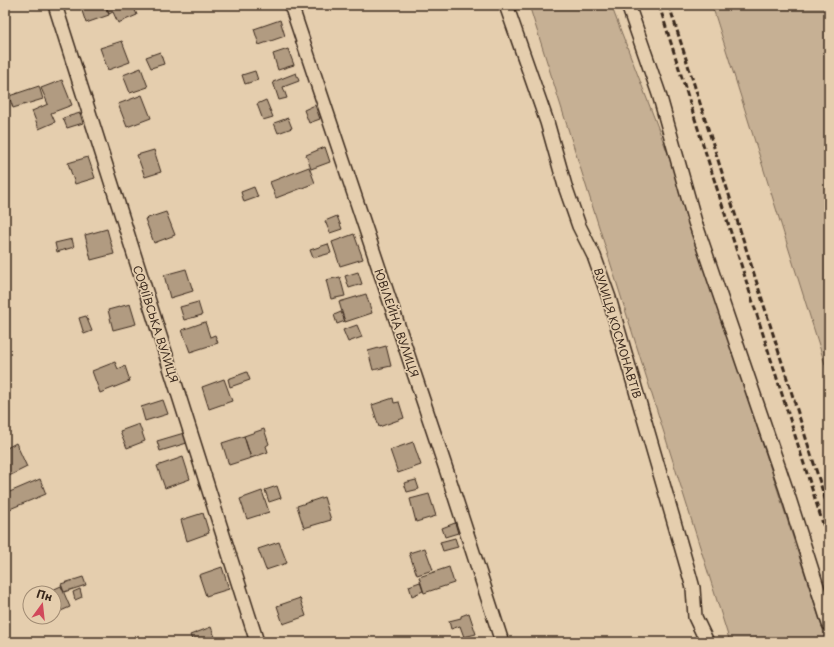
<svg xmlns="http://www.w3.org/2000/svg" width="834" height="647" font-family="'Playpen Sans',sans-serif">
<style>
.green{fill:#c6b094;stroke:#806d59}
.building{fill:#b19b81;stroke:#3b2a1e}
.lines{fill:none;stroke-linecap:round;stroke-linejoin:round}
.minor-casing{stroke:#3b2a1e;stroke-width:16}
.minor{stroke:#e5ceae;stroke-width:13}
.rail{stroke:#3b2a1e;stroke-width:3;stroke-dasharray:6 3;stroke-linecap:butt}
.labels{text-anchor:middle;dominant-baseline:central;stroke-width:3.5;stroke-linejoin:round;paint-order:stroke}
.street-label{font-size:11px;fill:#3b2a1e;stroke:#e5ceae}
</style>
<rect width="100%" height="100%" fill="#e5ceae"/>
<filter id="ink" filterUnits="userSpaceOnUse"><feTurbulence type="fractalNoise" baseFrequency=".025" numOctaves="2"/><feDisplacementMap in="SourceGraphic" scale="8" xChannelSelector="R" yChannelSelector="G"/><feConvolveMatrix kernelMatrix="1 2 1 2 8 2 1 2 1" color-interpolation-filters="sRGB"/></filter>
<g filter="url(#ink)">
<path class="green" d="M 529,5 L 611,5 L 670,159 L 827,642 L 730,642 Z
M 712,5 L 829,5 L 829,377 Z"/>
<path class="building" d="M 80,5 L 105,5 L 109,15 L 86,23 Z
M 106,5 L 133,5 L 137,15 L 118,23 L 113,12 L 109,14 Z
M 280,20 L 285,36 L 259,45 L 254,29 Z
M 122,41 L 130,62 L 108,70 L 100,48 Z
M 288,49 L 294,65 L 278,70 L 273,54 Z
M 160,52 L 164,64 L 151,68 L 146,57 Z
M 141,68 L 148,87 L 130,93 L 123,75 Z
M 255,71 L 258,80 L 245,84 L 242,75 Z
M 296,73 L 299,81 L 283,87 L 287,98 L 279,100 L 273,82 Z
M 62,80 L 72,105 L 51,113 L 55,122 L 39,129 L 32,111 L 48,104 L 41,88 Z
M 39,86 L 43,99 L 13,108 L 9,96 Z
M 142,95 L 151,118 L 127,127 L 118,104 Z
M 266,100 L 273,117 L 263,120 L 257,104 Z
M 315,105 L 320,119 L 309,123 L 304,110 Z
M 80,113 L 83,123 L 67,128 L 63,118 Z
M 288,118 L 292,128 L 278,133 L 274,123 Z
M 325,147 L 330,162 L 311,169 L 306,155 Z
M 154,150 L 161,172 L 145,177 L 137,155 Z
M 88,157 L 95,178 L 75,184 L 68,163 Z
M 309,167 L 315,183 L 276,198 L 270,182 Z
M 254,187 L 258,197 L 244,202 L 241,192 Z
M 166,212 L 175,235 L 154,243 L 145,219 Z
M 337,216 L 342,229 L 330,233 L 325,221 Z
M 107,229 L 114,254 L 91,260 L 85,235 Z
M 354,234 L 363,259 L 340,266 L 332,242 Z
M 72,239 L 74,247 L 57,252 L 55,243 Z
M 328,244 L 331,253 L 313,258 L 310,250 Z
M 186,269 L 193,291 L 170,298 L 164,275 Z
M 358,272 L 362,284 L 349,288 L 345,276 Z
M 340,277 L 345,296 L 331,299 L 326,280 Z
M 366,294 L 372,313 L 345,322 L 339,302 Z
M 198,302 L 202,315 L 184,320 L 180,307 Z
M 130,304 L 136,324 L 113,330 L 108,310 Z
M 341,312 L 345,321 L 337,324 L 334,315 Z
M 86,316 L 92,331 L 84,334 L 79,318 Z
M 205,322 L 210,337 L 215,335 L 218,343 L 190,352 L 182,330 Z
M 357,325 L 362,337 L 348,342 L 343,330 Z
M 386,346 L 391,366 L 373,370 L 368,351 Z
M 115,362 L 118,369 L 125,366 L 130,381 L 100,393 L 92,371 Z
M 247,372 L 250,380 L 230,387 L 228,379 Z
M 224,379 L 232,401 L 209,409 L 202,387 Z
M 393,398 L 394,403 L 399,402 L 404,418 L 379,427 L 372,405 Z
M 163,400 L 168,414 L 145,421 L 141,407 Z
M 139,424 L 145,441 L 127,448 L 120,431 Z
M 264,429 L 269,444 L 266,446 L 268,452 L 251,458 L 244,436 Z
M 184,433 L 187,443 L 160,451 L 157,441 Z
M 244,436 L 251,458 L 229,465 L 222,443 Z
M 413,442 L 421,465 L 398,473 L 390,450 Z
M 16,443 L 27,467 L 5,478 L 5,449 Z
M 183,457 L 190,479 L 165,488 L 157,466 Z
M 40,479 L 46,494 L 5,511 L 5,494 Z
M 416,480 L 419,489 L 407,492 L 404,483 Z
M 277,486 L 281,498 L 269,502 L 265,490 Z
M 262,491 L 269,512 L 247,519 L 240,499 Z
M 429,494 L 436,516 L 416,522 L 410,499 Z
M 324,497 L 331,520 L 304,528 L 297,506 Z
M 203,513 L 209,533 L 187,541 L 181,520 Z
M 455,523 L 458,533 L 445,537 L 442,528 Z
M 455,538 L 458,547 L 443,551 L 440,542 Z
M 279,542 L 287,563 L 266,570 L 258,549 Z
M 425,548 L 433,570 L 417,575 L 409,553 Z
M 222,567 L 229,589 L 206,596 L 199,575 Z
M 449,567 L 454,583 L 424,593 L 419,577 Z
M 83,577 L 86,585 L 64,592 L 61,584 Z
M 420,582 L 423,591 L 412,596 L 409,586 Z
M 61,586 L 70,607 L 54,614 L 54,593 L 46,593 Z
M 80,589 L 82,597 L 75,600 L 73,592 Z
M 300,598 L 306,616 L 283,624 L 277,606 Z
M 469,613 L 476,634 L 464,637 L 460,626 L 451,629 L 449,621 L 461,618 L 461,616 Z
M 211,627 L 217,642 L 193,642 L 190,635 Z"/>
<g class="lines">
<defs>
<path id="minor" d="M 55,5 L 257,642
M 291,5 L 447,472 L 502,642
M 506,5 L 547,122 L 565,186 L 579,226 L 594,256 L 609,298 L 688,570 L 693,588 L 695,617 L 707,642
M 628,5 L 659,94 L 695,222 L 786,489 L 829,624"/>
</defs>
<use href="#minor" class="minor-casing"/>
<use href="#minor" class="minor"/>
<path class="rail" d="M 659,5 L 829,543
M 669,5 L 829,511"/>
</g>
</g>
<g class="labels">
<g class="street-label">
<text transform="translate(397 323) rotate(71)">ЮВІЛЕЙНА ВУЛИЦЯ</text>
<text transform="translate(156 324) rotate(72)">СОФІЇВСЬКА ВУЛИЦЯ</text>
<text transform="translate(618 333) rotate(73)">ВУЛИЦЯ КОСМОНАВТІВ</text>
</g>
</g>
<rect width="834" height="647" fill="none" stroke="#e5ceae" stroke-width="20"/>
<rect x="10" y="10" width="814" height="627" fill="none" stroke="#3b2a1e" stroke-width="1.5" filter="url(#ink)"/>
<g transform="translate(42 605) rotate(15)"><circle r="19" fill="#e5ceae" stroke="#a18c74"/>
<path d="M0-3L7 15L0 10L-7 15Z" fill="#d1495b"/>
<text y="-6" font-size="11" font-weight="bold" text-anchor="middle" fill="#3b2a1e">Пн</text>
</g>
</svg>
